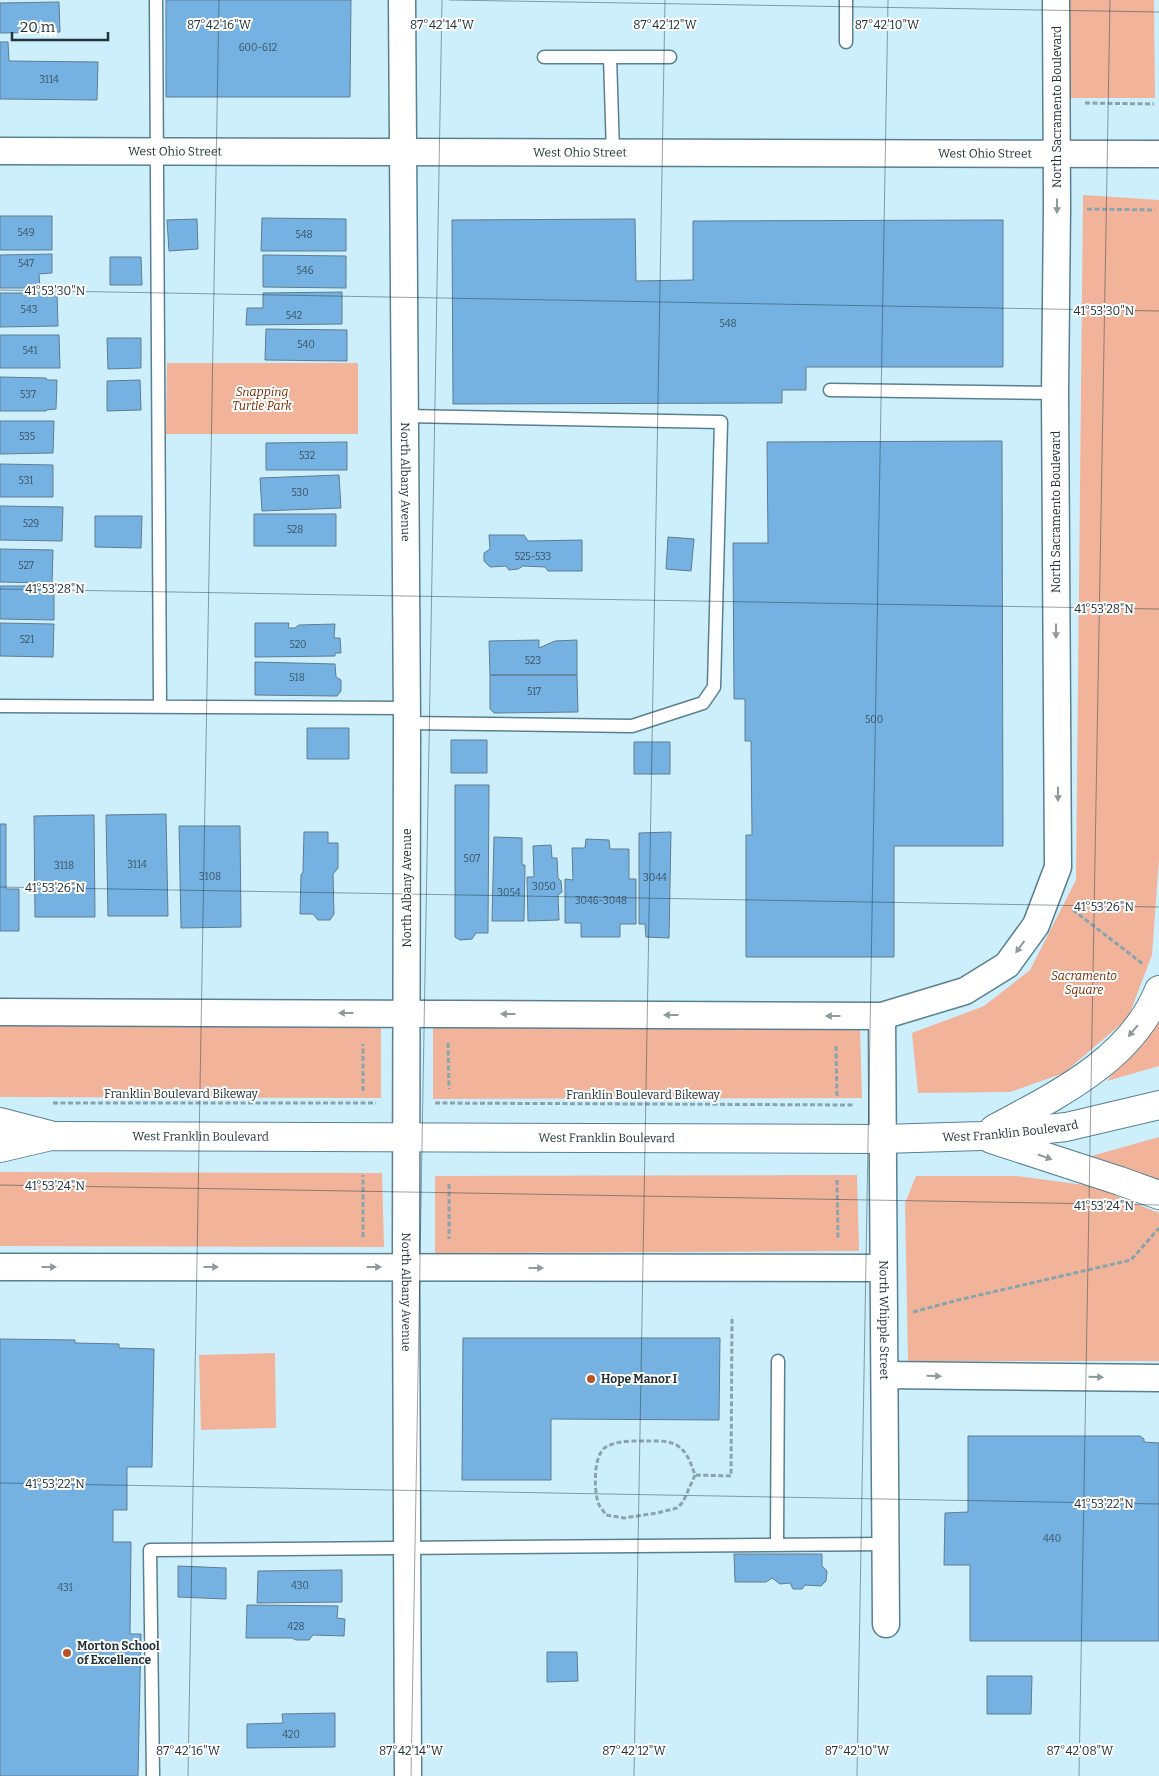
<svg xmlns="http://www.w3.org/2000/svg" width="1159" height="1776" font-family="Bitter,serif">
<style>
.green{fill:#f1b49b}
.building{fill:#76b2e1;stroke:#5e7c93}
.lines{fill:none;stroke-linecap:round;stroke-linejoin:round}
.service-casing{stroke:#58808f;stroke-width:15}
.minor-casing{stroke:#58808f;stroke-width:29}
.tertiary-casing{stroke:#58808f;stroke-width:30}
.path{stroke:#88a4ae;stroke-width:3;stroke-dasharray:5 2.5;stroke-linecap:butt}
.service{stroke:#fff;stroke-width:12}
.minor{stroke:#fff;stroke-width:26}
.tertiary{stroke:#fff;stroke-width:28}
.oneway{fill:#90999c}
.ticks{fill:none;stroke:#223339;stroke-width:1;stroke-opacity:0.45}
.poi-dot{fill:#b95325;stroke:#fff;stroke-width:2}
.labels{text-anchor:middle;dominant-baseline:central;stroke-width:4;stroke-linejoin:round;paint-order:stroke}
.number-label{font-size:10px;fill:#375363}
.street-label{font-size:12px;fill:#223339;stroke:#fff}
.park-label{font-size:12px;font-style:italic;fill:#7b2a00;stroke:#fff}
.poi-label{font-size:12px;font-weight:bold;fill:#223339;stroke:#fff;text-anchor:start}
.ticks-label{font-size:12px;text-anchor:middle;fill:#223339;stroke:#fff;stroke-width:4;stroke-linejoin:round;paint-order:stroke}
</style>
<rect width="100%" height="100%" fill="#cdeffc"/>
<path class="green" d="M 1070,0 L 1154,0 L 1155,98 L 1070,98 Z
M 1083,195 L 1159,200 L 1159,859 L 1152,955 L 1128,1018 L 1064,1073 L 1010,1092 L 918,1093 L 912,1033 L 984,1006 L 1030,970 L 1076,880 Z
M 167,363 L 358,363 L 358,434 L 166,434 Z
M 1159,1016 L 1159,1066 L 1107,1081 Z
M 0,1025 L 381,1028 L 381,1098 L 0,1097 Z
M 433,1027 L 860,1027 L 862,1098 L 433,1099 Z
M 1159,1137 L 1159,1180 L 1088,1157 Z
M 0,1172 L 382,1173 L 384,1247 L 0,1246 Z
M 857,1175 L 859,1251 L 435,1253 L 435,1176 Z
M 916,1176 L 1017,1176 L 1092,1186 L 1159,1213 L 1159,1361 L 908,1361 L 905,1203 Z
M 275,1353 L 276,1428 L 201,1430 L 199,1355 Z"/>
<path class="building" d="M 166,0 L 351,0 L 350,97 L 166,97 Z
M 59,2 L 60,32 L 0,33 L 0,3 Z
M 0,42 L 8,42 L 9,61 L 98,62 L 97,100 L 0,99 Z
M 0,216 L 52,216 L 52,250 L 0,250 Z
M 262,218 L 346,219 L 346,251 L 261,251 Z
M 197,219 L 198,249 L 169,251 L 167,220 Z
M 635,219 L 636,281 L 693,280 L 693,221 L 1003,220 L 1003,367 L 806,367 L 806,390 L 782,390 L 782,403 L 453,404 L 452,220 Z
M 52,254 L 52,273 L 39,274 L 40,288 L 0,288 L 0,255 Z
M 263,255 L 346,256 L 346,288 L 263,287 Z
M 110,257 L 141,257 L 142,285 L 110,285 Z
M 342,292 L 342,324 L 246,325 L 247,308 L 263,308 L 263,293 Z
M 0,293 L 57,293 L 58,326 L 0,327 Z
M 266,329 L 347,330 L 347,361 L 265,360 Z
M 0,335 L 59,335 L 60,368 L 0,368 Z
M 107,338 L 141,338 L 141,368 L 108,369 Z
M 0,377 L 46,378 L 47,380 L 57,380 L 56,409 L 46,410 L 46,411 L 0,411 Z
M 140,380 L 141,410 L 107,411 L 107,381 Z
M 0,421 L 54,421 L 53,453 L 0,454 Z
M 1002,441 L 1003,846 L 894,846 L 894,957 L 746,957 L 746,835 L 752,835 L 751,741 L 745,741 L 745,699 L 734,699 L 733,543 L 768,543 L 767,442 Z
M 347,442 L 347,470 L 266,470 L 266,443 Z
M 0,464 L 53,465 L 53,497 L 0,497 Z
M 339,475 L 341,508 L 262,511 L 260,478 Z
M 0,506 L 63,507 L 62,541 L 0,540 Z
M 254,514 L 336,514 L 336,546 L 254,546 Z
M 95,516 L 142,516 L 141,548 L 95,547 Z
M 489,535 L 524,535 L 528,541 L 582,540 L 582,571 L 548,571 L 545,567 L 523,566 L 518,569 L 509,570 L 506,566 L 490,567 L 484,561 L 484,553 L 490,549 Z
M 668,537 L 694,539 L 691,571 L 666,569 Z
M 0,549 L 53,550 L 52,583 L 0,582 Z
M 0,586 L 54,586 L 54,620 L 0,619 Z
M 0,623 L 54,624 L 53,657 L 0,656 Z
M 255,623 L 289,623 L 288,628 L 295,628 L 299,625 L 335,624 L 334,638 L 340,638 L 341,653 L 335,653 L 335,656 L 255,657 Z
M 539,640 L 539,648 L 555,641 L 577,640 L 577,675 L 490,675 L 489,641 Z
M 255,662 L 335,664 L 336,677 L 341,680 L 341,691 L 337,696 L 255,695 Z
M 490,675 L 577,675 L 578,712 L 494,713 L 490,709 Z
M 307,728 L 349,728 L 349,759 L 307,759 Z
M 451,740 L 487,740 L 487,773 L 451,773 Z
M 634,742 L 670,742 L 670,774 L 634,774 Z
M 455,785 L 489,785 L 488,933 L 476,933 L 472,939 L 460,940 L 455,937 Z
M 166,814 L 168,916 L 108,916 L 106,815 Z
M 94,815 L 95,917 L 35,917 L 34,816 Z
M 0,824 L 6,824 L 6,889 L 19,889 L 19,931 L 0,931 Z
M 179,826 L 240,826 L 241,927 L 181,928 Z
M 304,832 L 328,832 L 328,843 L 338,843 L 338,868 L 333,874 L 334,914 L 330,920 L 318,920 L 313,914 L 300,914 L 301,875 L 303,872 Z
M 671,832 L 669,938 L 646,937 L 645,924 L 639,924 L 639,833 Z
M 494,837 L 522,838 L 522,865 L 525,865 L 524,921 L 492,921 Z
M 586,839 L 609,840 L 610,849 L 629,849 L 629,879 L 636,879 L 636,924 L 620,924 L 620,937 L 581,937 L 581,923 L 565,923 L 565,879 L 573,880 L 572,848 L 585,848 Z
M 551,845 L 552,858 L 557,858 L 558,878 L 561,881 L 562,892 L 558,895 L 559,920 L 528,921 L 527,877 L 534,877 L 533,846 Z
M 463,1338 L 720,1338 L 719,1420 L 551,1419 L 551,1480 L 462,1480 Z
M 0,1339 L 75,1340 L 75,1343 L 119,1344 L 119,1348 L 154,1349 L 152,1467 L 127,1467 L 127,1510 L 113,1510 L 113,1542 L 131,1542 L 130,1634 L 141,1634 L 138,1776 L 0,1776 Z
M 968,1436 L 1140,1436 L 1144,1439 L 1144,1442 L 1159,1443 L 1159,1641 L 970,1641 L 970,1565 L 944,1565 L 945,1513 L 968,1512 Z
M 734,1554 L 822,1554 L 822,1566 L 827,1571 L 826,1581 L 821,1586 L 805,1585 L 802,1589 L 793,1589 L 790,1583 L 780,1584 L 772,1578 L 766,1582 L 735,1582 Z
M 178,1566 L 226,1568 L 226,1599 L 178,1597 Z
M 342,1570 L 342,1602 L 257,1603 L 258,1571 Z
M 247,1605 L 338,1606 L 337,1618 L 345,1619 L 344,1636 L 313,1635 L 309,1640 L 296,1640 L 292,1638 L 246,1638 Z
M 547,1652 L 577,1652 L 578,1681 L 547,1682 Z
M 987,1676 L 1032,1676 L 1031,1714 L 987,1714 Z
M 335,1713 L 335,1747 L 247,1748 L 247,1724 L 283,1723 L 282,1714 Z"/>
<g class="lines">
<defs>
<path id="service" d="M 156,0 L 160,706
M 846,42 L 846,0
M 544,57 L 670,57
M 610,57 L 613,153
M 830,390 L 1055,393
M 405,416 L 721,422 L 714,687 L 703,703 L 632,726 L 407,723
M 0,706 L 407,708
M 777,1545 L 778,1361
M 153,1776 L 150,1550 L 885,1544"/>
<g id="minor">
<path id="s1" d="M 402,0 L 407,723 L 406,1267 L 408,1776"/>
<path id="s2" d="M 0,151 L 1159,154"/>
<path d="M 0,1012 L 882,1016 L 965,991 L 1007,965 L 1036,925 L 1058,867 L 1055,393 L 1057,208 L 1056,0"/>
<path id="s3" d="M 882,1016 L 886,1624"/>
<path d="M 0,1267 L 883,1268"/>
<path d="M 885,1375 L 1159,1378"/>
</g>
<g id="tertiary">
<path d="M 0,1122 L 50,1135"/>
<path d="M 994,1129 C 1057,1095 1131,1060 1159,990"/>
<path d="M 991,1139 L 1120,1181 L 1159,1195"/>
<path id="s4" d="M 0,1148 L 51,1136 L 882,1139 L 982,1136 L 1066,1127 L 1159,1105"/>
</g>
</defs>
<use href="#service" class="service-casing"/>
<use href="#minor" class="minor-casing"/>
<use href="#tertiary" class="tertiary-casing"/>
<path class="path" d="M 1085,103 L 1154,104
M 1087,209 L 1155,210
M 1073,910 L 1143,964
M 448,1043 L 449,1089
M 836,1046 L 837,1096
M 363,1091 L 363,1044
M 53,1103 L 376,1103
M 435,1103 L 854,1105
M 837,1180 L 838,1240
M 449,1184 L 449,1239
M 363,1237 L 363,1175
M 913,1312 L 958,1300 L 1131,1260 L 1159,1228
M 695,1475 L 683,1502 L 677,1508 L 657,1513 L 624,1518 L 606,1515 C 604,1511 599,1507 598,1502 C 594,1490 593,1454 606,1447 C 618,1440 634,1441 647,1441 C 657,1441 669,1440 678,1446 C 688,1453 691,1464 695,1475 L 731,1476 L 732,1316"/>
<use href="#service" class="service"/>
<use href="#minor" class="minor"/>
<use href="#tertiary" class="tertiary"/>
</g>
<defs><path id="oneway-solid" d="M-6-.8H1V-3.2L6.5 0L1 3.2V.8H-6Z" transform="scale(1.25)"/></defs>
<g class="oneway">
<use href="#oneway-solid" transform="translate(1057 206) rotate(90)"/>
<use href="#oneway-solid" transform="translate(1056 631) rotate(90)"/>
<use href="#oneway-solid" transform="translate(1058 794) rotate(90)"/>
<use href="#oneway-solid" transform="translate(1020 947) rotate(126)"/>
<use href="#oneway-solid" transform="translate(346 1013) rotate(-180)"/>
<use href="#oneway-solid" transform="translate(508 1014) rotate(-180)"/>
<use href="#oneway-solid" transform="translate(671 1015) rotate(-180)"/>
<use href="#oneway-solid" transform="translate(833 1016) rotate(-180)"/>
<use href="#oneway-solid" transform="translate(1133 1031) rotate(130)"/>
<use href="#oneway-solid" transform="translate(1045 1157) rotate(19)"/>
<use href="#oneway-solid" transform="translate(49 1267)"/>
<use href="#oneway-solid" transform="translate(211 1267)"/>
<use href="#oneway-solid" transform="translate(374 1267)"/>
<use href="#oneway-solid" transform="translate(536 1268)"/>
<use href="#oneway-solid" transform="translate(934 1376) rotate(1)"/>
<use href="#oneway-solid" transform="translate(1096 1377) rotate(1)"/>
</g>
<path class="ticks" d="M 449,0 L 1159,12M 0,290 L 1159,311M 0,589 L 1159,609M 0,887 L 1159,907M 0,1185 L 1159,1205M 0,1483 L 1159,1504M 188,1776 L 219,0M 411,1776 L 442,0M 634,1776 L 665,0M 857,1776 L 888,0M 1079,1776 L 1110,0"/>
<g class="poi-dot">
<circle cx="591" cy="1379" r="5"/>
<circle cx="67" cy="1653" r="5"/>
</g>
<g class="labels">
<g class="number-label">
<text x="258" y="48">600-612</text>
<text x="49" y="80">3114</text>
<text x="26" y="233">549</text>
<text x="304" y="235">548</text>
<text x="26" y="264">547</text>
<text x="305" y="271">546</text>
<text x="29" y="310">543</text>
<text x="294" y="316">542</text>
<text x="728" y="324">548</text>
<text x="306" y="345">540</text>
<text x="30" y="351">541</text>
<text x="28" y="395">537</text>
<text x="27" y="437">535</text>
<text x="307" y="456">532</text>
<text x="26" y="481">531</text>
<text x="300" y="493">530</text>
<text x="31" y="524">529</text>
<text x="295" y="530">528</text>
<text x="533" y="557">525-533</text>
<text x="26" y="566">527</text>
<text x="27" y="640">521</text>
<text x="298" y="645">520</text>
<text x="533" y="661">523</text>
<text x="297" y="678">518</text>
<text x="534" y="692">517</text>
<text x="874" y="720">500</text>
<text x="472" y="859">507</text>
<text x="137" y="865">3114</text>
<text x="64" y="866">3118</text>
<text x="210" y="877">3108</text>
<text x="655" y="878">3044</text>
<text x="544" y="887">3050</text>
<text x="509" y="893">3054</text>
<text x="601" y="901">3046-3048</text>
<text x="1052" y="1539">440</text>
<text x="300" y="1586">430</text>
<text x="65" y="1588">431</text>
<text x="296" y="1627">428</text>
<text x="291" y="1735">420</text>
</g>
<g class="street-label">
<text transform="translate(1057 107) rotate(-90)">North Sacramento Boulevard</text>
<text stroke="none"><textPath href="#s2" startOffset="175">West Ohio Street</textPath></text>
<text stroke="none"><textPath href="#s2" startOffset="580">West Ohio Street</textPath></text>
<text stroke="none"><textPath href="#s2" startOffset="985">West Ohio Street</textPath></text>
<text stroke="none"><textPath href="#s1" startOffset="482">North Albany Avenue</textPath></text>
<text transform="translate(1056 512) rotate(-90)">North Sacramento Boulevard</text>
<text transform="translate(407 888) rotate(-90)">North Albany Avenue</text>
<text x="181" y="1094">Franklin Boulevard Bikeway</text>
<text x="643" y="1095">Franklin Boulevard Bikeway</text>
<text stroke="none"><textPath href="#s4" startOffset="1012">West Franklin Boulevard</textPath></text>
<text stroke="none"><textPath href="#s4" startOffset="202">West Franklin Boulevard</textPath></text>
<text stroke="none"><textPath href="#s4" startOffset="608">West Franklin Boulevard</textPath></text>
<text stroke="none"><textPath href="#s1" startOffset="1292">North Albany Avenue</textPath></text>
<text stroke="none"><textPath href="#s3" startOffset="304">North Whipple Street</textPath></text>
</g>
<g class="park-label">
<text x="262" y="392">Snapping<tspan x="262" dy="14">Turtle Park</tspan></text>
<text x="1084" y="976">Sacramento<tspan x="1084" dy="14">Square</tspan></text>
</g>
<g class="poi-label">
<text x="601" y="1379">Hope Manor I</text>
<text x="77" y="1646">Morton School<tspan x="77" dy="14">of Excellence</tspan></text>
</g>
</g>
<g class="ticks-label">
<text x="219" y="29">87°42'16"W</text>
<text x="442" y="29">87°42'14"W</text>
<text x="665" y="29">87°42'12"W</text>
<text x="887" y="29">87°42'10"W</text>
<text x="55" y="295">41°53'30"N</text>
<text x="1104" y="315">41°53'30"N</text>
<text x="55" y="593">41°53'28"N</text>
<text x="1104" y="613">41°53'28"N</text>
<text x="55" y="892">41°53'26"N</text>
<text x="1104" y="911">41°53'26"N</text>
<text x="55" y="1190">41°53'24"N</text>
<text x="1104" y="1210">41°53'24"N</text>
<text x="55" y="1488">41°53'22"N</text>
<text x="1104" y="1508">41°53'22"N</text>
<text x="188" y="1755">87°42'16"W</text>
<text x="411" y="1755">87°42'14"W</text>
<text x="634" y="1755">87°42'12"W</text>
<text x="857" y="1755">87°42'10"W</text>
<text x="1080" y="1755">87°42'08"W</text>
</g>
<path d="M12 32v8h96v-8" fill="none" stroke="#223339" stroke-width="2.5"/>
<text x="20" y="32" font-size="15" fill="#223339" stroke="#ffffff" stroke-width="4" paint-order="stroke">20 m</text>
</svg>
